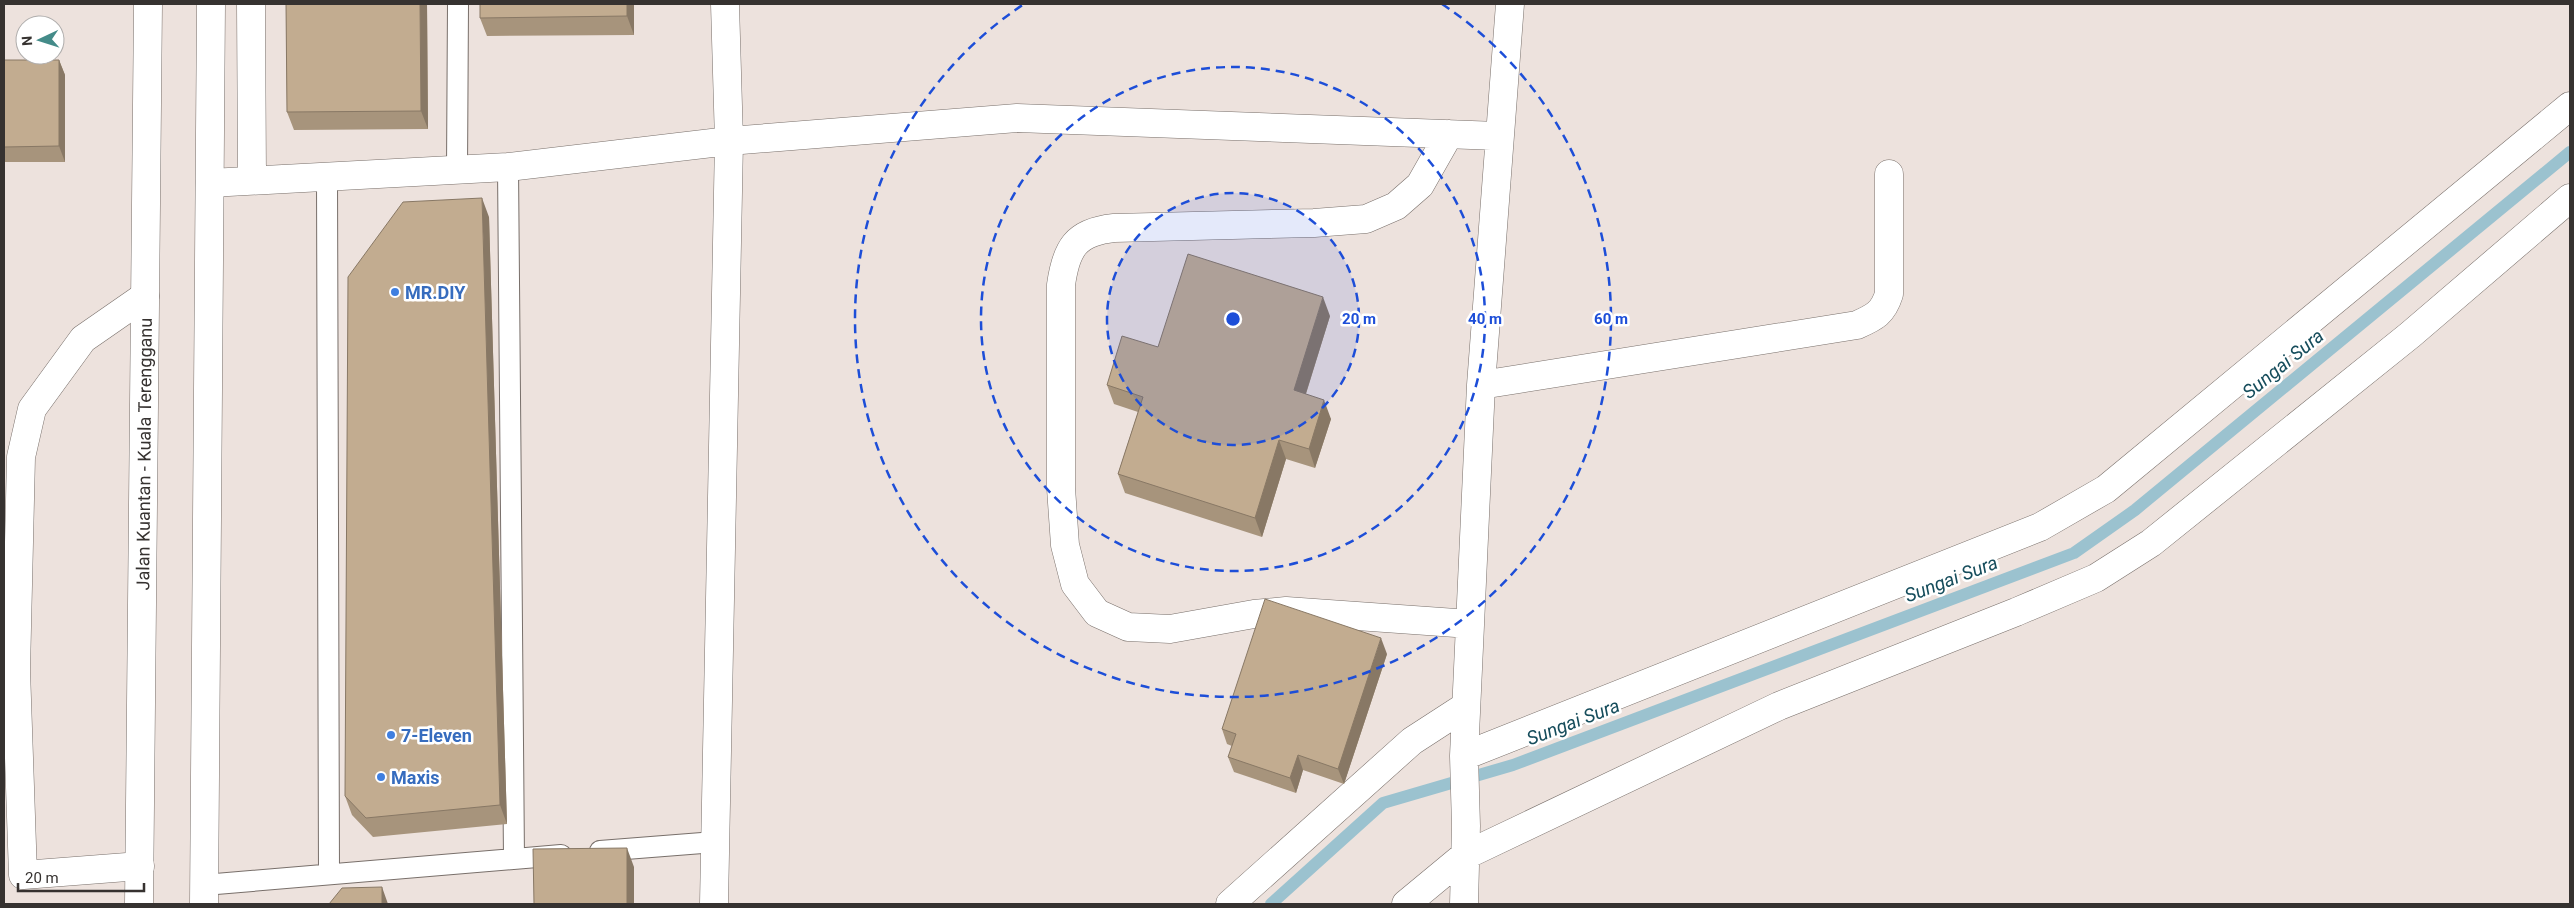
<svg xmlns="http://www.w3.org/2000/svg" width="2574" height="908" font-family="Roboto,sans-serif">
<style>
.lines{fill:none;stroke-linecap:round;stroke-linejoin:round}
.stream{stroke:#9bc2cf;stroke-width:12}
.service-casing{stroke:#786f6a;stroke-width:22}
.minor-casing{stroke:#786f6a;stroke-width:29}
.trunk-casing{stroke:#786f6a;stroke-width:29}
.service{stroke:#fff;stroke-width:20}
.minor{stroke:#fff;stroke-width:28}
.trunk{stroke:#fff;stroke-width:28}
.wall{fill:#a7947c}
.shaded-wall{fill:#887865}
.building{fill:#c2ac90;stroke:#887865}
.ring{fill:none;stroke:#1d4ed8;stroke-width:2.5;stroke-dasharray:9 6}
.shop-dot{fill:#3f7fe0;stroke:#fff;stroke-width:2}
.labels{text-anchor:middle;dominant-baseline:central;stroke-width:5;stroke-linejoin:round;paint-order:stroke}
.shop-label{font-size:18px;font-weight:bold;fill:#366cbe;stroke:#fff;text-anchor:start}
.street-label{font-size:18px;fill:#363230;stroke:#fff}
.water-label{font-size:19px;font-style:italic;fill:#164d5c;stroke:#fff}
.centre{fill:#1d4ed8;stroke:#fff;stroke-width:2.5}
.ring-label{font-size:15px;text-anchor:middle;font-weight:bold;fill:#1d4ed8;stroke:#fff;stroke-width:5;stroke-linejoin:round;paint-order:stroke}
</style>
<rect width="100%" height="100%" fill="#ede2dd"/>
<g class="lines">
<path class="stream" d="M 1271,904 L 1383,803 L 1513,765 L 2074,553 L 2135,510 L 2570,152"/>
<defs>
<path id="service" d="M 508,167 L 514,859
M 457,169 L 458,4
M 327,176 L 329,874
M 600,851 L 715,842
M 204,885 L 561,855"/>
<path id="minor" d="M 251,4 L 252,180
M 1449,134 L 1420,185 L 1396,206 L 1366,219 L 1314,223 L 1114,228 C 1075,232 1066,249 1061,285 L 1061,488 L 1065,545 L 1075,584 L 1097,613 L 1128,627 L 1170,629 L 1254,614 L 1286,611 L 1470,624
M 210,183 L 508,167 L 729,141 L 1017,118 L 1498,136
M 1481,385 L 1857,325 C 1875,317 1883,313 1889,294 L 1889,174
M 1464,756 L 2040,527 L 2106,489 L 2570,106
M 140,866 L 23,875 L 16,670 L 21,457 L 32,409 L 83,339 L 145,296
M 714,904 L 729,141 L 725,4
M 1230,904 L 1412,741 L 1466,706
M 1406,904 L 1464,856 L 1779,706 L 2016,612 L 2096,578 L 2151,543 L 2410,335 L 2570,198
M 1464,904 L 1466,826 L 1464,756 L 1481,385 L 1510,4"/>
<g id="trunk">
<path id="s1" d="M 139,904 L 148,4"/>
<path d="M 204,904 L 211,4"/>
</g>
</defs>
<use href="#service" class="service-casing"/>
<use href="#minor" class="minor-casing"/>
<use href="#trunk" class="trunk-casing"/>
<use href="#service" class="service"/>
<use href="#minor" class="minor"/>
<use href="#trunk" class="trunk"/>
</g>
<path class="wall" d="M 286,4 L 427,4 L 428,129 L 294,130 L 287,112 Z
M 480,4 L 634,4 L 634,35 L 487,36 L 480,18 Z
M 4,60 L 59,60 L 65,75 L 65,162 L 4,162 Z
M 489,217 L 507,824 L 373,837 L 352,815 L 345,796 Z
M 1330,316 L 1306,394 L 1331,419 L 1315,468 L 1286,459 L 1262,537 L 1125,493 L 1118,474 L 1138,412 L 1114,404 L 1107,385 Z
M 1387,654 L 1344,784 L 1303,770 L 1296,793 L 1234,772 L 1228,757 L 1232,746 L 1227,744 L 1222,729 Z"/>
<path class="shaded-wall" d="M 420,4 L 427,4 L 428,129 L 421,111 Z
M 627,4 L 634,4 L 634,35 L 627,16 Z
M 59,60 L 65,75 L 65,162 L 59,146 Z
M 482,198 L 489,217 L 507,824 L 500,805 Z
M 1323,297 L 1330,316 L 1301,409 L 1294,390 Z
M 1324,400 L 1331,419 L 1315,468 L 1309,449 Z
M 1279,440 L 1286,459 L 1262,537 L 1255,518 Z
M 1381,638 L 1387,654 L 1344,784 L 1338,769 Z
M 1298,755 L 1303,770 L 1296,793 L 1290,778 Z
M 627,848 L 634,867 L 634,904 L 627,904 Z
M 382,887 L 388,904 L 382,904 Z"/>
<path class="building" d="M 286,4 L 420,4 L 421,111 L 287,112 Z
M 480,4 L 627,4 L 627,16 L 480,18 Z
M 4,60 L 59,60 L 59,146 L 4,147 Z
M 482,198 L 500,805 L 366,818 L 345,796 L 348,277 L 403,202 Z
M 1188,254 L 1323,297 L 1294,390 L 1324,400 L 1309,449 L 1279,440 L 1255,518 L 1118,474 L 1143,397 L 1107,385 L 1122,336 L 1158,347 Z
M 1265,599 L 1381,638 L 1338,769 L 1298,755 L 1290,778 L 1228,757 L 1236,734 L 1222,729 Z
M 627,848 L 627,904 L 534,904 L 533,849 Z
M 382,887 L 382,904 L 329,904 L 342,888 Z"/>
<circle cx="1233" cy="319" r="126" fill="#1d4ed8" fill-opacity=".12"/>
<g class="ring">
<circle cx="1233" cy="319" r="126"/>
<circle cx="1233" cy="319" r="252"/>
<path d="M1442 4A378 378 0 1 1 1024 4"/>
</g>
<g class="shop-dot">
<circle cx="395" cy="292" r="5"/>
<circle cx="391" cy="735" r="5"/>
<circle cx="381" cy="777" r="5"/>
</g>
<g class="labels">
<g class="shop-label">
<text x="405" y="292">MR.DIY</text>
<text x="401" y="735">7-Eleven</text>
<text x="391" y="777">Maxis</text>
</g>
<g class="street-label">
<text stroke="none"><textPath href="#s1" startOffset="450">Jalan Kuantan - Kuala Terengganu</textPath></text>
</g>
<g class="water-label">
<text transform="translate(2283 364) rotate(-39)">Sungai Sura</text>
<text transform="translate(1951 579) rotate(-21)">Sungai Sura</text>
<text transform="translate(1573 722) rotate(-21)">Sungai Sura</text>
</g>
</g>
<circle cx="1233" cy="319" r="8" class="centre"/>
<g class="ring-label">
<text x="1359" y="324">20 m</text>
<text x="1485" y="324">40 m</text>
<text x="1611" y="324">60 m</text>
</g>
<rect width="2574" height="908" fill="none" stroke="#363230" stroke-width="10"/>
<g transform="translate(40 40) rotate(266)"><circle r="24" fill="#ffffff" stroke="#afadac"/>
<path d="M0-4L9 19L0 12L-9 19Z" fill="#448b89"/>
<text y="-8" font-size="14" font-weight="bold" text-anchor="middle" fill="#363230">N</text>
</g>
<path d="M18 883v8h126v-8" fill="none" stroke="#363230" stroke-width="2.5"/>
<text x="25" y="883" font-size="15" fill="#363230" stroke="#ffffff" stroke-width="4" paint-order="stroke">20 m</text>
</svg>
